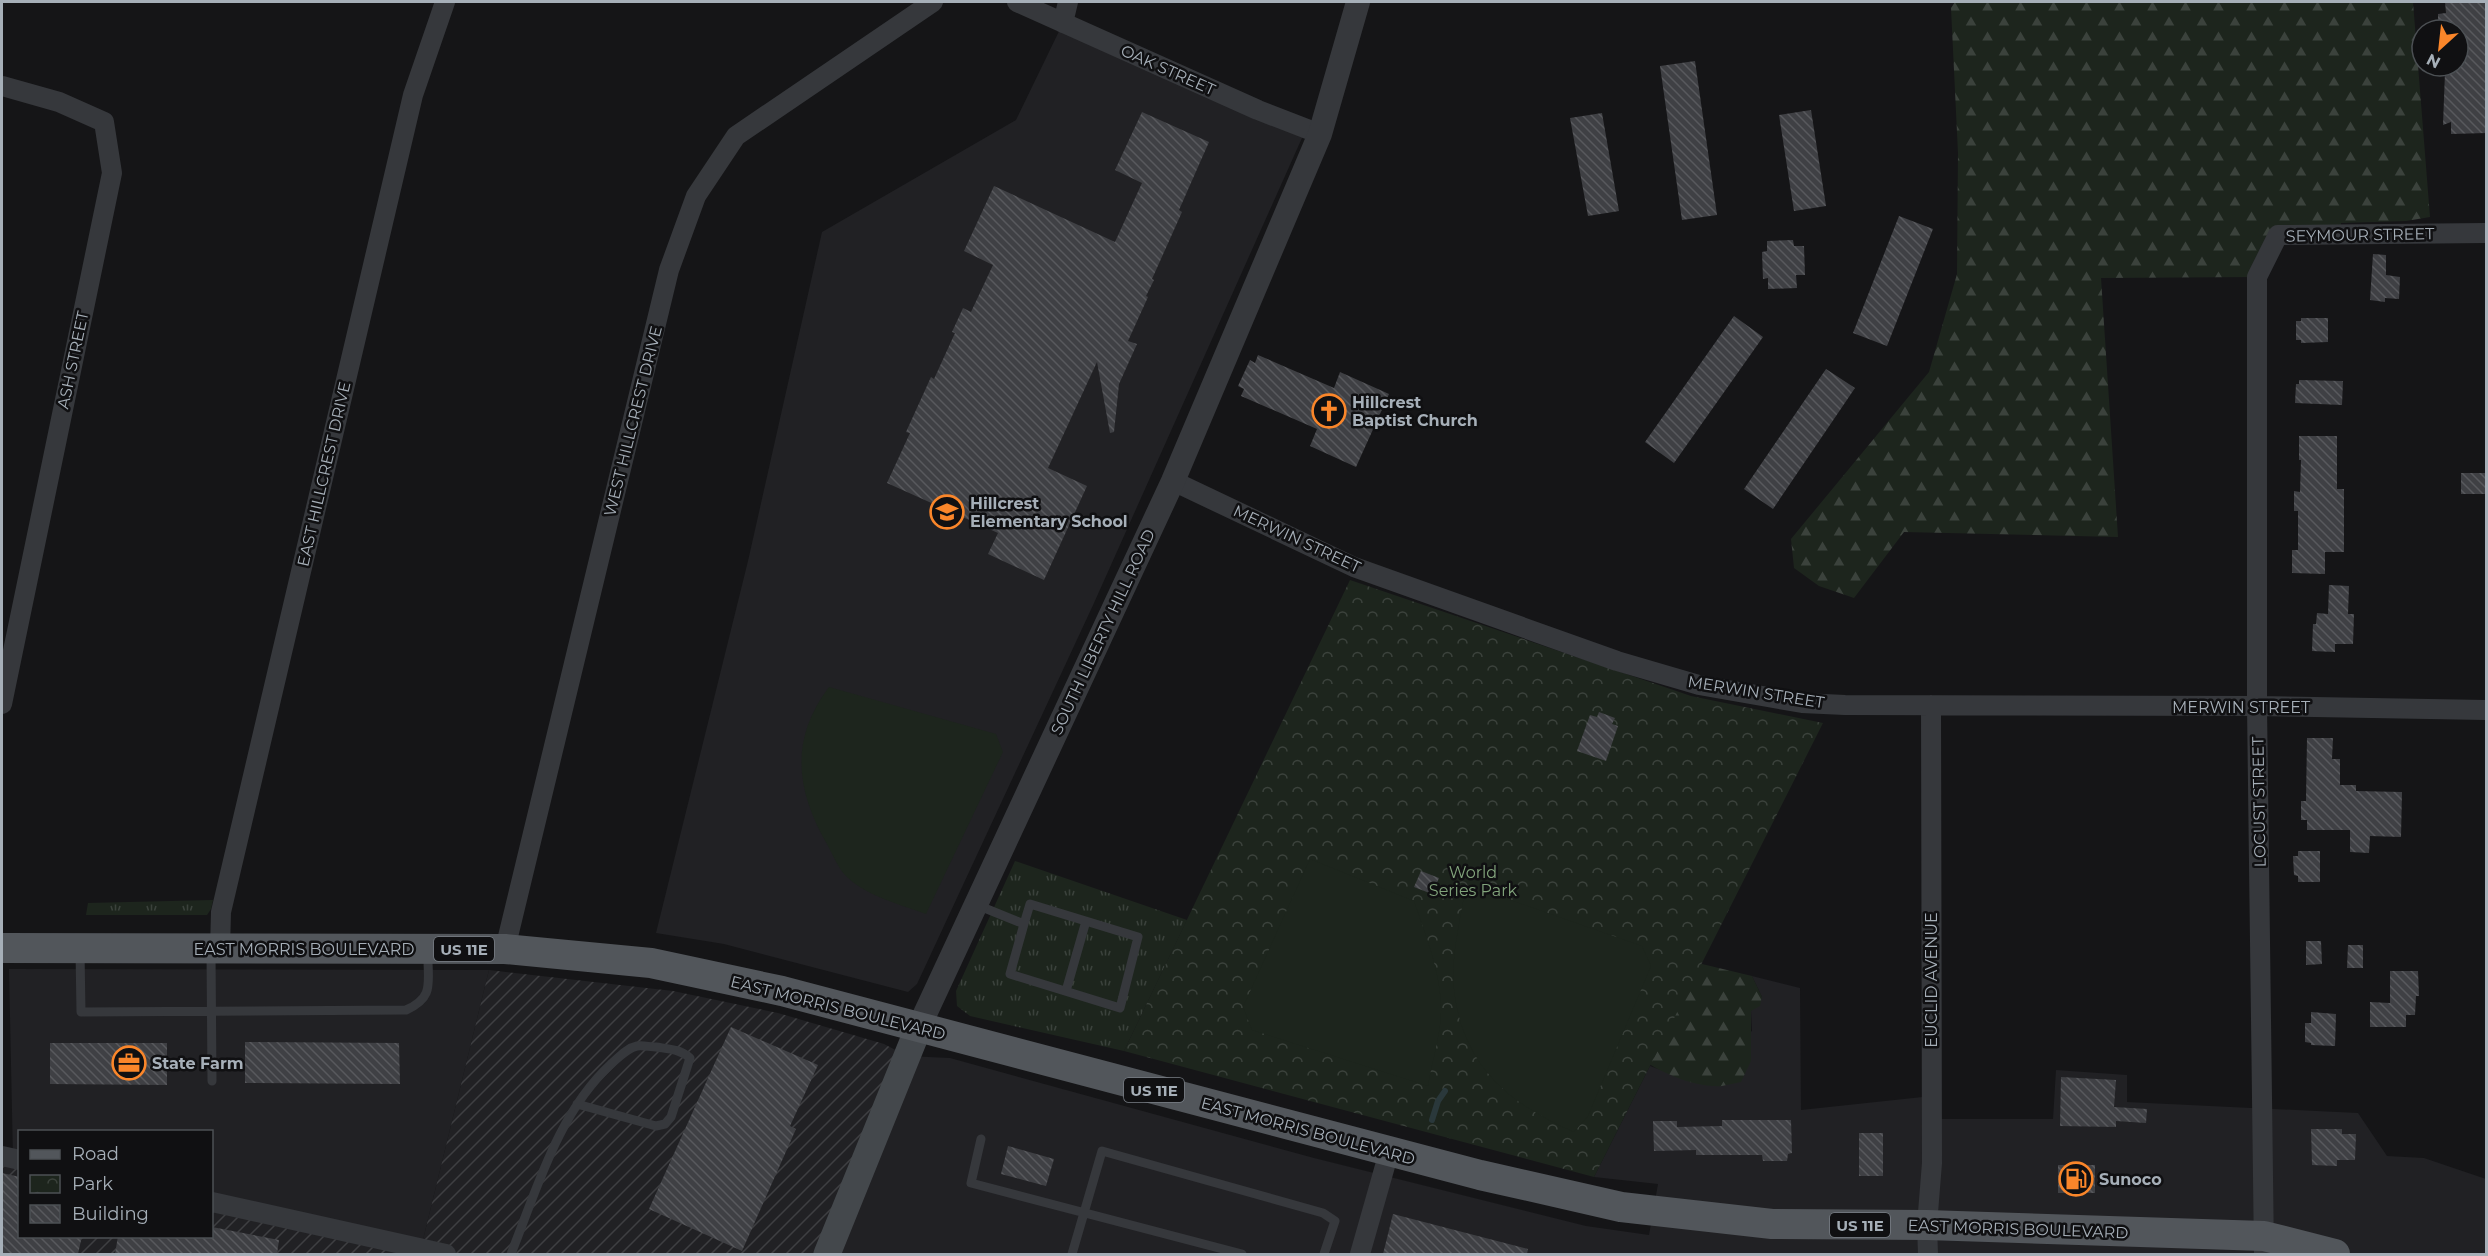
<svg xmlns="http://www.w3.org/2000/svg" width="2488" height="1256" font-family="Montserrat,sans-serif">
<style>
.built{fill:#212124}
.industrial{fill:url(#industrial-furrows)}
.grass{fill:url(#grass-tufts)}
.forest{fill:url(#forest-firs)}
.park{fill:url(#park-crowns)}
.pitch{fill:#1d251d}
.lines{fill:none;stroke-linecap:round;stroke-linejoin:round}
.stream{stroke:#2a383b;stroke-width:6}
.building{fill:url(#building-back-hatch)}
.service{stroke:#36383c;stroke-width:9}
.minor{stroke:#36383c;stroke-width:20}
.tertiary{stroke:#36383c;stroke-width:24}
.secondary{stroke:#44484c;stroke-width:27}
.primary{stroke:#52565b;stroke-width:30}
.labels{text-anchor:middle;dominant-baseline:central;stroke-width:5;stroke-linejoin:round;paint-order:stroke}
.shield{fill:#101012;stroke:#797f86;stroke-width:1.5}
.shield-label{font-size:15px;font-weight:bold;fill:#a6afb8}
.street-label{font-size:16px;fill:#a6afb8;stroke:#101012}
.poi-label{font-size:16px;font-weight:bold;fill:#a6afb8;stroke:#101012;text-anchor:start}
.park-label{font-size:16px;fill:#82a47c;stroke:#101012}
</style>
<defs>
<pattern id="industrial-furrows" width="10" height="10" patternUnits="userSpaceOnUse" patternTransform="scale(1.5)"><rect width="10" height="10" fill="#212124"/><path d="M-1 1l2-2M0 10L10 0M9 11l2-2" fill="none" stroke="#3e3f42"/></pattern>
<pattern id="grass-tufts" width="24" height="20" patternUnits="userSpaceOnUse" patternTransform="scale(1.5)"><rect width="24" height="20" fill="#1d251d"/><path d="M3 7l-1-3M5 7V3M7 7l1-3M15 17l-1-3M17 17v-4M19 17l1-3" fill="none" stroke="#3b423c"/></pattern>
<pattern id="forest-firs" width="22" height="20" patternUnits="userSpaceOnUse" patternTransform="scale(1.5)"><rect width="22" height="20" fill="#1d251d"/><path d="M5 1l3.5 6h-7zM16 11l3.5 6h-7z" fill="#3b423c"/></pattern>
<pattern id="park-crowns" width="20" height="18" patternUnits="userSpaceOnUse" patternTransform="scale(1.5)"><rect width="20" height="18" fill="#1d251d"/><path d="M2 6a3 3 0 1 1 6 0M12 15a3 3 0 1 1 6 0" fill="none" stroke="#3b423c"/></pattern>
<pattern id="building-back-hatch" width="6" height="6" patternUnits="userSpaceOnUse" patternTransform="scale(1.5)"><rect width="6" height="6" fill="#3f4044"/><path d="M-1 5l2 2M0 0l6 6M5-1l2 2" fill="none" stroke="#58595d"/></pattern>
</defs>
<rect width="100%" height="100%" fill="#151517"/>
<path class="built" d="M 1063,23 L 1306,129 L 1094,603 L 917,984 L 908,992 L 724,944 L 656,933 L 748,561 L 822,232 L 1016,120 Z
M 9,969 L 489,970 L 421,1248 L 212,1202 L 212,1132 L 20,1132 L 19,1160 L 13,1159 Z
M 1752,976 L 1800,988 L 1801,1110 L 1932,1096 L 1932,1119 L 2053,1119 L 2056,1070 L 2127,1075 L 2127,1102 L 2358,1113 L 2387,1156 L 2424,1158 L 2486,1179 L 2486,1254 L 827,1254 L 907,1056 L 950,1058 L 1314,1158 L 1586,1226 L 1649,1235 L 1658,1184 L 1594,1177 L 1650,1066 L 1686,1079 L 1752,1031 L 1751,1011 L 1762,997 Z"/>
<path class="industrial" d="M 489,970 L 673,991 L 778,1013 L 884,1044 L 907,1056 L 827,1254 L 2,1254 L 2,1156 L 19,1160 L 20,1236 L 212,1236 L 212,1202 L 421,1248 Z"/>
<path class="grass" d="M 1015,861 L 1187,920 L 1124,1051 L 970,1016 L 957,1006 L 956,991 Z
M 213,900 L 211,909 L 207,915 L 86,915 L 88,903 Z"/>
<path class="forest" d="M 1955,2 L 2413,2 L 2430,217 L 2406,221 L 2341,223 L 2341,234 L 2279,235 L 2257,277 L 2101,278 L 2118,537 L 1904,532 L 1854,598 L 1819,586 L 1794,568 L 1791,539 L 1929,372 L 1957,274 L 1958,153 L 1951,8 Z
M 1673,962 L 1702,964 L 1752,976 L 1762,997 L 1760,1006 L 1751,1011 L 1751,1061 L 1741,1082 C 1735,1083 1728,1085 1722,1086 C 1696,1088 1660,1073 1639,1057 Z"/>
<path class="park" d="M 1350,580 L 1691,696 L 1823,723 L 1594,1177 L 1124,1051 Z"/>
<path class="pitch" d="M 829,687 L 996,734 L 1003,752 L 926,914 C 901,905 867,896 847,877 C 839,870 833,855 828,846 C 796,791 789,740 829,687 Z
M 1310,859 L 1414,901 C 1426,937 1442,975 1441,1013 C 1440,1037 1432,1062 1428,1086 L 1252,1030 L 1243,1007 Z
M 1476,888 L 1642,946 L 1651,966 L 1588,1116 L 1574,1132 C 1509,1104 1462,1065 1454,989 C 1451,961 1458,930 1463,902 L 1467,894 Z"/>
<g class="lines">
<path class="stream" d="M 1432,1120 L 1438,1101 L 1445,1091"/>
</g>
<path class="building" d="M 2445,2 L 2487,2 L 2487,133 L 2451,134 L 2451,122 L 2443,125 L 2445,72 L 2450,72 L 2450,66 L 2458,66 L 2458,30 L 2440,30 L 2438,27 L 2438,14 L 2446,13 Z
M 1695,61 L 1717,215 L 1682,220 L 1660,66 Z
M 1811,110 L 1826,206 L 1794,211 L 1779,115 Z
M 1142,112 L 1209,142 L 1179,210 L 1182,212 L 1152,279 L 1154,280 L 1146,296 L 1148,297 L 1128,341 L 1137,344 L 1119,384 L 1114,432 L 1110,433 L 1097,362 L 1048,468 L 1087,486 L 1044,580 L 988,554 L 998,533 L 887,483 L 910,433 L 906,432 L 931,377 L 934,379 L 955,333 L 952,332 L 963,308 L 971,312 L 993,265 L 964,251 L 994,186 L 1115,242 L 1142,183 L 1115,170 Z
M 1602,113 L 1619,211 L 1588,216 L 1570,118 Z
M 1899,216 L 1933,229 L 1887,346 L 1853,333 Z
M 1793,240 L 1794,246 L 1804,246 L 1805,275 L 1796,275 L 1797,288 L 1768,289 L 1768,278 L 1763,279 L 1762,252 L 1767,251 L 1767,241 Z
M 2373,254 L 2386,255 L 2386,275 L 2400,277 L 2399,299 L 2385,298 L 2385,302 L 2370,300 Z
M 1734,316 L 1763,337 L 1674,463 L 1645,442 Z
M 2301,318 L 2328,318 L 2328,342 L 2301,343 L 2301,340 L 2296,340 L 2296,321 L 2301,321 Z
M 1258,355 L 1334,388 L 1340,372 L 1389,394 L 1356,467 L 1310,446 L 1317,429 L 1241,396 L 1244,389 L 1238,386 L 1250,360 L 1255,363 Z
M 1826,369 L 1855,388 L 1773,509 L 1744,489 Z
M 2299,380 L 2343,381 L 2342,405 L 2295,403 L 2296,384 L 2299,384 Z
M 2299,436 L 2337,436 L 2337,489 L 2344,489 L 2344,552 L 2325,552 L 2325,574 L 2292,573 L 2292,550 L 2298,550 L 2298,511 L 2294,511 L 2294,491 L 2300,492 L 2301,460 L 2299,460 Z
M 2461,473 L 2487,473 L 2487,494 L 2461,494 Z
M 2329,585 L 2349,586 L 2348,614 L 2354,614 L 2353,644 L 2335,644 L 2335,652 L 2312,651 L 2313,624 L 2316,624 L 2317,613 L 2328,614 Z
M 1599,712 L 1615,718 L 1612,724 L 1618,726 L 1606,761 L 1577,751 L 1590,715 L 1597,717 Z
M 2307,738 L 2333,738 L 2332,759 L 2340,759 L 2340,785 L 2356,785 L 2356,791 L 2402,792 L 2401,837 L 2370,836 L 2369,853 L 2350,852 L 2350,830 L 2307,830 L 2307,820 L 2301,820 L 2301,801 L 2306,801 Z
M 2298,851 L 2320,851 L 2320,882 L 2298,882 L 2298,876 L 2294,875 L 2293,856 L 2298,856 Z
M 1421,871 L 1439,878 L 1432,894 L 1414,887 Z
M 2306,941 L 2321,941 L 2322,964 L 2306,965 Z
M 2348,945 L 2363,945 L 2363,968 L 2347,968 Z
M 2390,971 L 2418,971 L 2419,996 L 2416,996 L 2415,1015 L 2406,1015 L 2406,1027 L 2370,1027 L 2370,1002 L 2390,1003 Z
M 2311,1012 L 2336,1014 L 2335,1046 L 2311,1045 L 2311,1043 L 2305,1042 L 2305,1023 L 2311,1023 Z
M 731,1027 L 818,1065 L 790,1126 L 796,1129 L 742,1251 L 649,1209 Z
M 245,1042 L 399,1043 L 400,1084 L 245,1083 Z
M 50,1043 L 167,1043 L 167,1085 L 50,1084 Z
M 2061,1077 L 2116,1080 L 2114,1107 L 2147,1109 L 2146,1123 L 2116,1121 L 2116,1127 L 2060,1126 Z
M 1722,1120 L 1791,1120 L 1792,1153 L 1788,1154 L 1787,1161 L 1763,1161 L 1762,1155 L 1696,1155 L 1696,1150 L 1654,1151 L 1653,1121 L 1677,1121 L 1677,1127 L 1722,1126 Z
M 2311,1129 L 2342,1129 L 2342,1134 L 2356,1134 L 2355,1160 L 2337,1160 L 2337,1166 L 2312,1165 Z
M 1859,1133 L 1883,1133 L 1883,1176 L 1859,1176 Z
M 1008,1146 L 1054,1159 L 1046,1186 L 1001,1174 Z
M 2058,1165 L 2095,1165 L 2095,1193 L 2058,1193 Z
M 2,1173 L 20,1177 L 20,1236 L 82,1236 L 78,1254 L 2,1254 Z
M 1393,1214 L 1528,1249 L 1527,1254 L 1383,1254 Z
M 212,1227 L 279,1240 L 277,1254 L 115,1254 L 118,1236 L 212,1236 Z"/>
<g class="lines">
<path class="service" d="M 977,905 L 1024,924 L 1010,974 L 1120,1008 L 1138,937 L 1030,904 L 1024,924
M 80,951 L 81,1012 L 406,1010 C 436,997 427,981 428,952
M 211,952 L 212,1081
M 1066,991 L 1086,921
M 981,1139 L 971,1183 L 1242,1254
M 511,1254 C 537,1189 558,1113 611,1064 C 619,1057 627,1048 637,1046 C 643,1045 650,1047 656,1047 C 669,1049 680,1049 690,1058 L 671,1117 L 665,1124 L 656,1126 L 577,1104
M 1072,1254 L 1102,1151 L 1323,1213 L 1335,1221 L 1324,1254"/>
<path class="minor" d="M 1017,2 L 1258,110 L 1320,134
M 1063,23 L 1068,2
M 2,86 L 59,102 L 104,122 L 112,173 L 2,704
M 1173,481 L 1354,567 L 1617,661 L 1699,685 L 1802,703 L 1845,705 L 2257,706 L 2486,710
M 220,949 L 221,912 L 413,95 L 445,2
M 505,949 L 669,270 L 696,196 L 736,136 L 933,2
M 2,1156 L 20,1160
M 212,1202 L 446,1254
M 1360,1254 L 1389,1152
M 1928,1254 L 1927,1225 L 1932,1163 L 1931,705
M 2264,1254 L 2257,706 L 2257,277 L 2278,235 L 2486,233"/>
<path class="tertiary" d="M 918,1029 L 1173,481 L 1320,134 L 1358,2"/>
<path class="secondary" d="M 827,1254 L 918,1029"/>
<path class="primary" d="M 2,948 L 505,949 L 651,963 L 782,991 L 1480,1175 L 1621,1207 L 1772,1224 L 1927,1225 L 2264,1236 L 2335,1254"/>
</g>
<defs>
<symbol id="church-ring" viewBox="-11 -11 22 22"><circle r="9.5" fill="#101012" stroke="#fa862a" stroke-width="1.5"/><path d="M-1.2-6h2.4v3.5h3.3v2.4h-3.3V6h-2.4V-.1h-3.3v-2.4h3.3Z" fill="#fa862a"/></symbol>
<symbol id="school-ring" viewBox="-11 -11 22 22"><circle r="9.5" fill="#101012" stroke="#fa862a" stroke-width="1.5"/><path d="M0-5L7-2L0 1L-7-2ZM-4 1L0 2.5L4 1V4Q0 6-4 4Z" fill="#fa862a"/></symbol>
<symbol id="office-ring" viewBox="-11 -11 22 22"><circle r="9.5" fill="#101012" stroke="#fa862a" stroke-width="1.5"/><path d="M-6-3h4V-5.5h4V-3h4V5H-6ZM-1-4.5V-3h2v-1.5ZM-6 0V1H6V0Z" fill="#fa862a"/></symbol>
<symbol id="fuel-ring" viewBox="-11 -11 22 22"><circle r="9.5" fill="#101012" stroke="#fa862a" stroke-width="1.5"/><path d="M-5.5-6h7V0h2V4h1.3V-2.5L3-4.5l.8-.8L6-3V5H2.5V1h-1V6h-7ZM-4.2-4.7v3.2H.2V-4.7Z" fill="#fa862a"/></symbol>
</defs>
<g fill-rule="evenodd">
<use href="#church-ring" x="1310" y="392" width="38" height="38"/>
<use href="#school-ring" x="928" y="493" width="38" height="38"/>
<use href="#office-ring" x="110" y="1044" width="38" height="38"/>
<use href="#fuel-ring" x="2057" y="1160" width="38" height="38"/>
</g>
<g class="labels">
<g class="shield">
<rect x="434" y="937" width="60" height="24" rx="4.5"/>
<rect x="1124" y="1078" width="60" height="24" rx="4.5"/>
<rect x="1830" y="1213" width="60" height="24" rx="4.5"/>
</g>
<g class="shield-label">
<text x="464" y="949">US 11E</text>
<text x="1154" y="1090">US 11E</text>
<text x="1860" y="1225">US 11E</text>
</g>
<g class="street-label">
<text transform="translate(1168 70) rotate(24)">OAK STREET</text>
<text transform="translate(2360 235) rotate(-1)">SEYMOUR STREET</text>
<text transform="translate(73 360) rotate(-78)">ASH STREET</text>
<text transform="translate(633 421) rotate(-76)">WEST HILLCREST DRIVE</text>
<text transform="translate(324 474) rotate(-77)">EAST HILLCREST DRIVE</text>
<text transform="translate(1297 539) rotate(25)">MERWIN STREET</text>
<text transform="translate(1103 632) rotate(-65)">SOUTH LIBERTY HILL ROAD</text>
<text transform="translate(1756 692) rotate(9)">MERWIN STREET</text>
<text x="2241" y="707">MERWIN STREET</text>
<text transform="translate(2259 802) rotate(-91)">LOCUST STREET</text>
<text x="304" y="949">EAST MORRIS BOULEVARD</text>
<text transform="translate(1931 980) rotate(-90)">EUCLID AVENUE</text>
<text transform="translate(838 1008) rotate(14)">EAST MORRIS BOULEVARD</text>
<text transform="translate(1308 1131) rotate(15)">EAST MORRIS BOULEVARD</text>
<text transform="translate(2018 1229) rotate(2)">EAST MORRIS BOULEVARD</text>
</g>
<g class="poi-label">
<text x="1352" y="402">Hillcrest<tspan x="1352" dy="18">Baptist Church</tspan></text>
<text x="970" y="503">Hillcrest<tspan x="970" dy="18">Elementary School</tspan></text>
<text x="152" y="1063">State Farm</text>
<text x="2099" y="1179">Sunoco</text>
</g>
<g class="park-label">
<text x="1473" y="872">World<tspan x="1473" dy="18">Series Park</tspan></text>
</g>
</g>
<rect width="2488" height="1256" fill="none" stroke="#a6afb8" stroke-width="6"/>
<rect x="18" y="1130" width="195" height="108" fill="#101012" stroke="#4c5054" stroke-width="1.5"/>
<rect x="30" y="1150" width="30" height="9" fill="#52565b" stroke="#4c5054" stroke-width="1.5"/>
<text x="72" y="1160" font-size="18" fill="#a6afb8">Road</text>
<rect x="30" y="1175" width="30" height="18" fill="url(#park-crowns)" stroke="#4c5054" stroke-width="1.5"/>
<text x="72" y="1190" font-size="18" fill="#a6afb8">Park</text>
<rect x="30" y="1205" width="30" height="18" fill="url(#building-back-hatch)" stroke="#4c5054" stroke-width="1.5"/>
<text x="72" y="1220" font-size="18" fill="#a6afb8">Building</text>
<g transform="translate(2440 48) rotate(207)"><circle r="28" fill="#101012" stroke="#4c5054" stroke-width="1.5"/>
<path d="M0-4.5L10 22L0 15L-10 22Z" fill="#fa862a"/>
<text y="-9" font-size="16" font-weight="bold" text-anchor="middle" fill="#a6afb8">N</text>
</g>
</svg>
